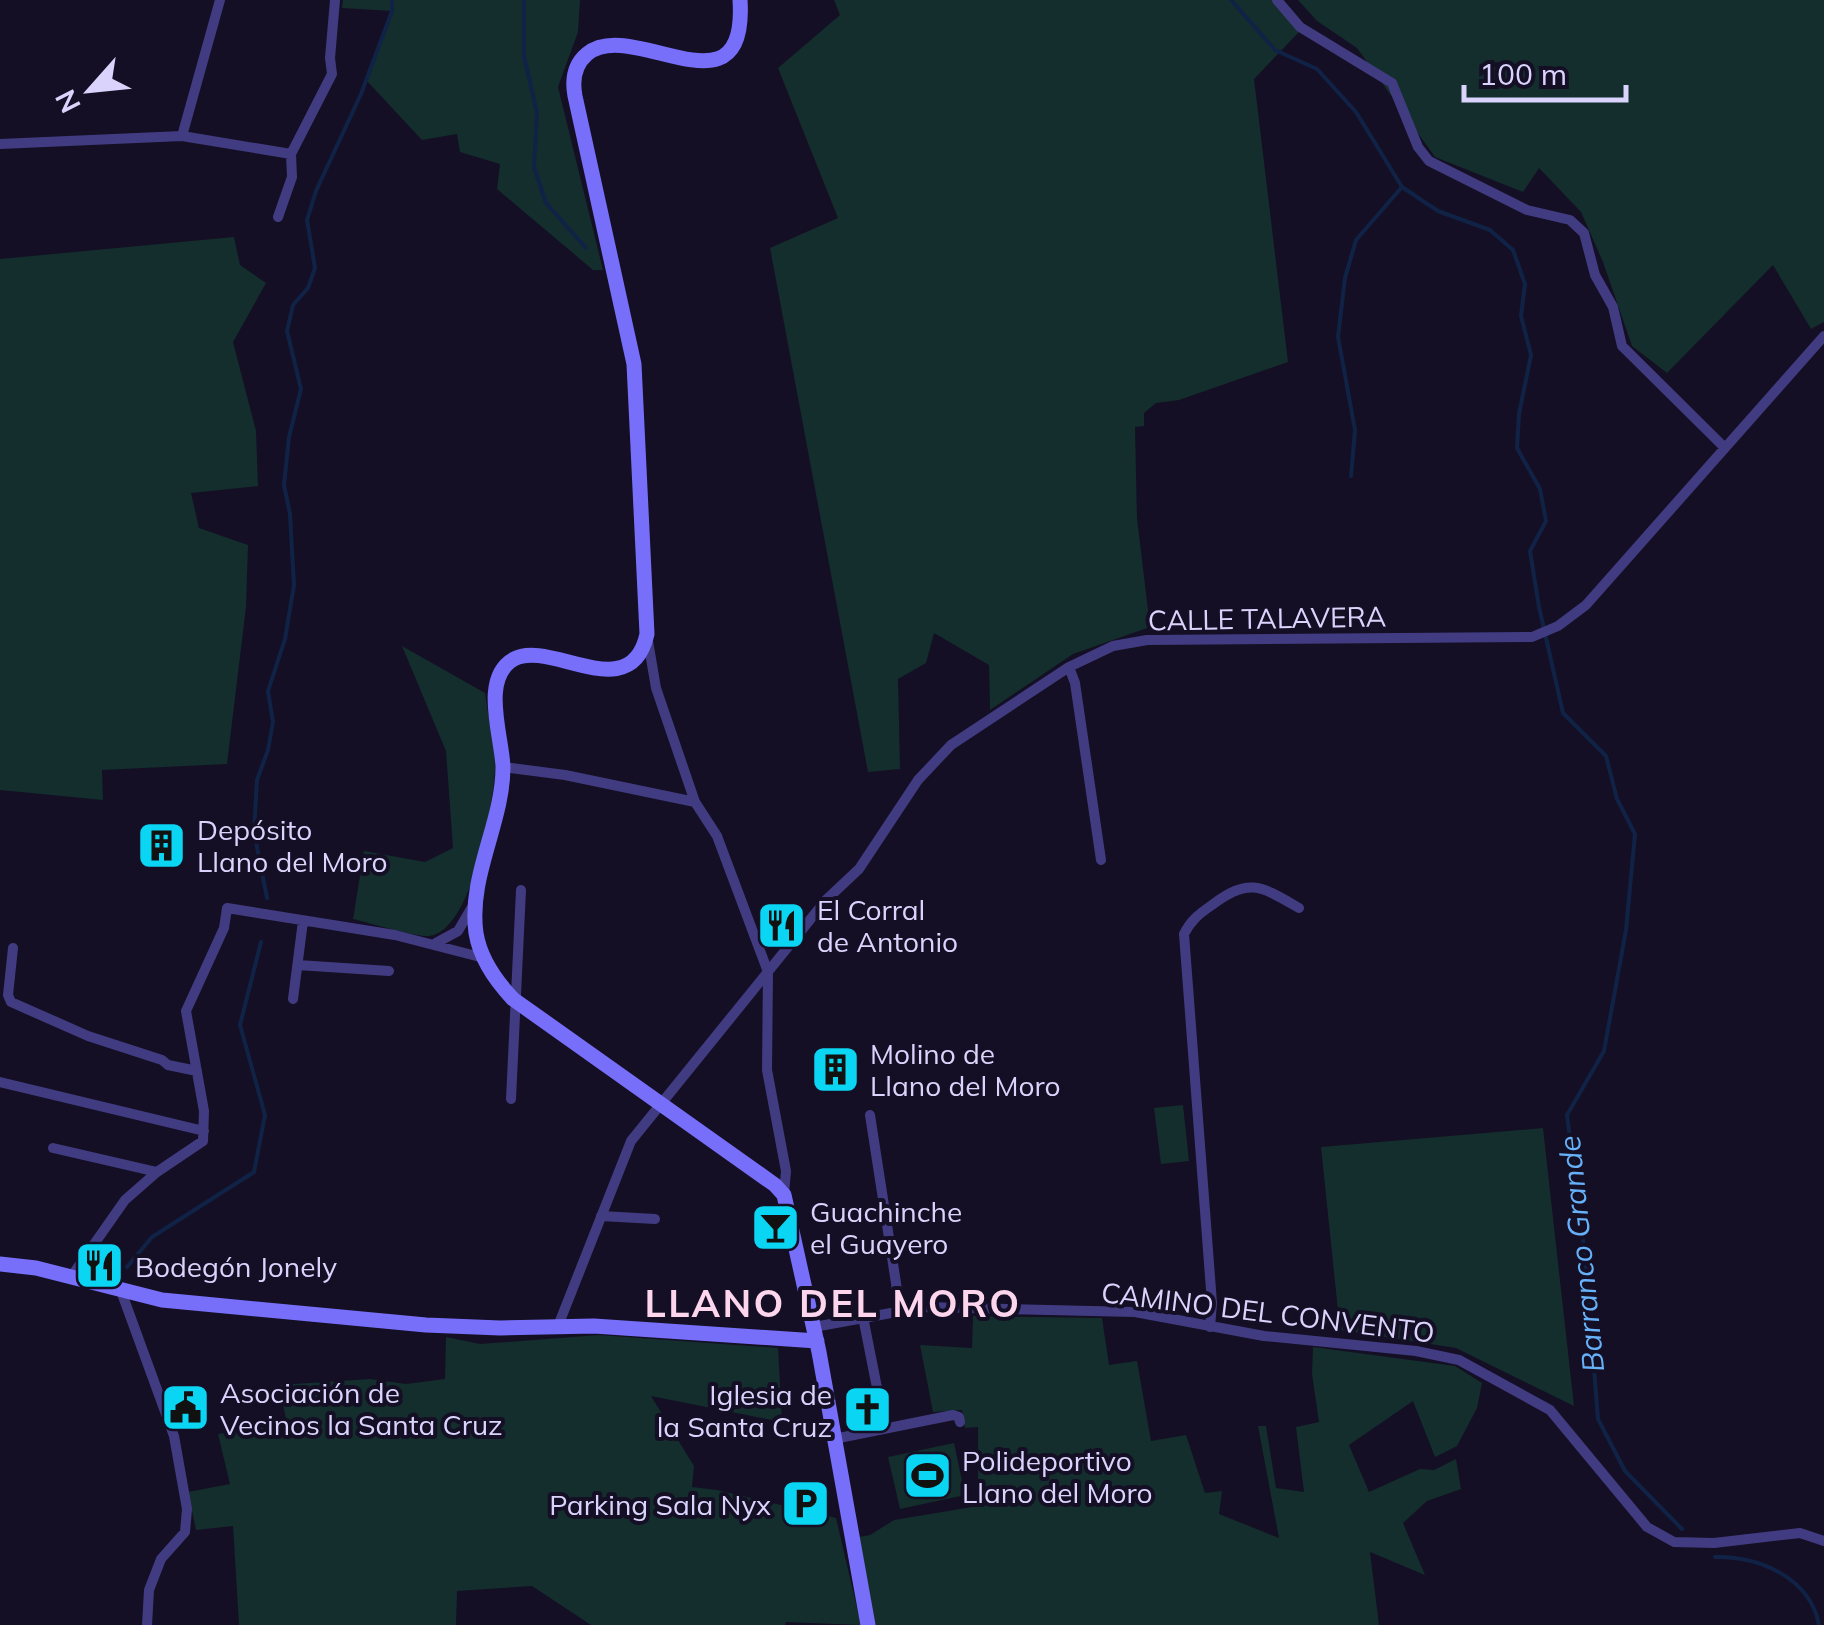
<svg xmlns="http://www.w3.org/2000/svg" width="1824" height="1625" font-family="Mulish,sans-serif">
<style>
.green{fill:#132e2d}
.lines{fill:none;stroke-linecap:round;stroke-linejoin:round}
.stream{stroke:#102347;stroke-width:4}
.street{stroke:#413c81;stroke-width:10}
.secondary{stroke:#776ff9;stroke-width:15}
.labels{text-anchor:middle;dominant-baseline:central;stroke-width:8;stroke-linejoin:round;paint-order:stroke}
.street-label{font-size:28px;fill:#dad4fd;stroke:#140f24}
.poi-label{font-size:28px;fill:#dad4fd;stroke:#140f24;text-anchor:start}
.water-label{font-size:30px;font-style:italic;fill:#66b1f9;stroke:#140f24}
.district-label{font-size:38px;font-weight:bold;letter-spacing:2.5px;fill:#fdd6ee;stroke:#140f24}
</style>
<rect width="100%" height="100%" fill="#140f24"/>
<path class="green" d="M 343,0 L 580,0 L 578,32 L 558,87 L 603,270 L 593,270 L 497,189 L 500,164 L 460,152 L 457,134 L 422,140 L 366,80 L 392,11 L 342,8 Z
M 834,0 L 1273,0 L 1299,32 L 1254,79 L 1288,362 L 1179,400 L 1156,403 L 1144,413 L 1144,426 L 1135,427 L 1137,518 L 1150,627 L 1073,654 L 990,710 L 989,665 L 934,633 L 926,663 L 898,679 L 900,769 L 868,772 L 770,248 L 838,218 L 778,68 L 840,15 Z
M 1298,0 L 1824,0 L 1824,322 L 1811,329 L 1773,265 L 1667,373 L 1632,346 L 1603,262 L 1581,212 L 1539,168 L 1523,192 L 1435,157 L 1357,48 L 1317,21 Z
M 234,237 L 240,265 L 266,283 L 233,342 L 256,431 L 258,486 L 191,493 L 199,528 L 248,545 L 246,607 L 227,764 L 102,770 L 103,800 L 0,790 L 0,259 Z
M 402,646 L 485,693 C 488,718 496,746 495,770 C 493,806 472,932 429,936 C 415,937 370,923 353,919 L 364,851 L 425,862 L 453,848 L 446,751 Z
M 1183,1105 L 1189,1161 L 1161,1164 L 1154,1108 Z
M 1543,1128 L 1574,1406 L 1456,1348 L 1340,1330 L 1321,1147 Z
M 973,1316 L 1102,1318 L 1109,1365 L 1137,1361 L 1151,1441 L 1186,1435 L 1205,1493 L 1222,1491 L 1219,1514 L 1279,1538 L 1258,1426 L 1266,1426 L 1276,1488 L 1304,1492 L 1296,1427 L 1319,1422 L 1312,1374 L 1313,1347 L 1455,1366 L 1482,1383 L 1477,1408 L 1457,1446 L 1435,1457 L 1413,1401 L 1349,1445 L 1369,1492 L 1420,1469 L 1434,1470 L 1456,1459 L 1461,1489 L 1427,1501 L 1403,1523 L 1425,1575 L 1370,1552 L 1379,1625 L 875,1625 L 859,1537 L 870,1535 L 894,1520 L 978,1506 L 978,1427 L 965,1428 L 962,1410 L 933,1412 L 920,1345 L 972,1348 Z
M 599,1335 L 778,1348 L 782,1422 L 651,1396 L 694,1466 L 692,1487 L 717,1490 L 836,1518 L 861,1625 L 786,1622 L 785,1625 L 591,1625 L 532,1586 L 457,1591 L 456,1625 L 239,1625 L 233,1526 L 196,1530 L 188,1492 L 230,1484 L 218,1434 L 287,1424 L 279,1385 L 370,1379 L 406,1384 L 445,1379 L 446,1337 L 480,1344 Z
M 954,1443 L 965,1495 L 900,1509 L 888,1457 Z"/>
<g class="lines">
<path class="stream" d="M 524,0 L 524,56 L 537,113 L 534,167 L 546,203 L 586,248
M 1231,0 L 1275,50 L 1317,69 L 1356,112 L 1402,187 L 1438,211 L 1490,230 L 1513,250 L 1525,284 L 1521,316 L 1531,355 L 1519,414 L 1517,448 L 1540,489 L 1546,521 L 1530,551 L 1539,607 L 1563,713 L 1606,756 L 1617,799 L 1635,834 L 1626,930 L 1604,1051 L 1567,1115 L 1585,1256 L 1598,1419 L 1625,1471 L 1682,1529
M 1351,476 L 1355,430 L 1338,337 L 1345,278 L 1356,240 L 1402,187
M 267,898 L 254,832 L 257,780 L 268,750 L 273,722 L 268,691 L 285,639 L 294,585 L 290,514 L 284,485 L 289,437 L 301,389 L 287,331 L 293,305 L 308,288 L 315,268 L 307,220 L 316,191 L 361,94 L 392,11 L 392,0
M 127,1267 L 152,1237 L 254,1172 L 265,1115 L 240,1025 L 261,942
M 1715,1557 C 1758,1556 1810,1577 1819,1625"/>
<path class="street" d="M 1277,0 L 1300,27 L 1392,83 L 1418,147 L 1429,161 L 1527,210 L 1570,220 L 1584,233 L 1595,275 L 1613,307 L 1622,346 L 1724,447
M 182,136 L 220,0
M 0,144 L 182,136 L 291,154
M 278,217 L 292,177 L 291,154 L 332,74 L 330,58 L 335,0
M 647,635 L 656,688 L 695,802 L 717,836 L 768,972 L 767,1070 L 786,1171 L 784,1194
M 1069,667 L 1075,683 L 1101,860
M 503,767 L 565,775 L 695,802
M 436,943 L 458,931 L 472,907
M 13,948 L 8,995 L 11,1002 L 88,1036 L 162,1060 L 168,1065 L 197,1071
M 298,965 L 389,971
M 293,999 L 303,921
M 0,1082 L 204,1131
M 511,1099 L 521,890
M 870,1115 L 900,1309
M 53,1148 L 157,1172
M 601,1216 L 655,1219
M 71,1277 L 125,1200 L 157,1172 L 203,1141 L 204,1111 L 186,1011 L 224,928 L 227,908 L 395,935 L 484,958
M 121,1291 L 174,1436 L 187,1509 L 185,1532 L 161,1559 L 149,1590 L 147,1625
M 863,1317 L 885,1428
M 558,1326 L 631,1141 L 826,900 L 859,869 L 918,780 L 951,745 L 1069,667 L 1113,646 L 1147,640 L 1532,637 L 1558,626 L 1586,605 L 1824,336
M 814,1327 L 924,1307 L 1135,1312 L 1264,1336 L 1416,1351 L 1459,1360 L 1550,1410 L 1647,1527 L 1674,1542 L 1714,1543 L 1800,1533 L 1824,1541
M 1210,1327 L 1212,1303 L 1184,934 C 1191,920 1199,914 1212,905 C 1249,877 1261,886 1299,908
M 834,1439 L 953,1415 L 959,1417 L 960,1422"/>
<path class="secondary" d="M 740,0 C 748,122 632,16 587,54 C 574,65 572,80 575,96 L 634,364 L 647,634 C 631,708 550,639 514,659 C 480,678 502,736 503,767 C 503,823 468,876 476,933 C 480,958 496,981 513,999 L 775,1185 L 784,1195 L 819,1352 L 868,1625
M 0,1264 L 36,1268 L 162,1300 L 204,1304 L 426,1325 L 500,1328 L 594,1326 L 817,1341"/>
</g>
<defs>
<symbol id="building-square" viewBox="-11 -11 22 22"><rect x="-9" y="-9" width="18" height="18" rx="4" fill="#0ad5f3" stroke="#140f24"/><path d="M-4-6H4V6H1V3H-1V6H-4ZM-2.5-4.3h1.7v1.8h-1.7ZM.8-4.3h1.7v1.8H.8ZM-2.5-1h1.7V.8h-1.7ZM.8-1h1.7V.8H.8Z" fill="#111"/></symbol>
<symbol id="restaurant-square" viewBox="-11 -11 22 22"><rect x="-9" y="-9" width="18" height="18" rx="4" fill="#0ad5f3" stroke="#140f24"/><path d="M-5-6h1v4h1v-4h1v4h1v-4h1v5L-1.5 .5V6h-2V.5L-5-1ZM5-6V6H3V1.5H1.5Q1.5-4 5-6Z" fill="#111"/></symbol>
<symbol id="bar-square" viewBox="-11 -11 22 22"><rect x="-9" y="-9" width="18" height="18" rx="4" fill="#0ad5f3" stroke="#140f24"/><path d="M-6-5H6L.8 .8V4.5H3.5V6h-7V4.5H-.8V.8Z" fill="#111"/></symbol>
<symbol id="civic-square" viewBox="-11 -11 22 22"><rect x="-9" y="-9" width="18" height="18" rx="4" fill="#0ad5f3" stroke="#140f24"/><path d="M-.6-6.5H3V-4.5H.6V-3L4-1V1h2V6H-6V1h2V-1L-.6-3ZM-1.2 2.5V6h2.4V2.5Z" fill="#111"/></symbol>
<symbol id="church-square" viewBox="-11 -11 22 22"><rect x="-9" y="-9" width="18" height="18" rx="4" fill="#0ad5f3" stroke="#140f24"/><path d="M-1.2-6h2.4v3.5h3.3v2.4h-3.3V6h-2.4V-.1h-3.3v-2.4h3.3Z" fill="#111"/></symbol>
<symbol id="stadium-square" viewBox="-11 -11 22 22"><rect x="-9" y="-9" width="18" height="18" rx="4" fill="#0ad5f3" stroke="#140f24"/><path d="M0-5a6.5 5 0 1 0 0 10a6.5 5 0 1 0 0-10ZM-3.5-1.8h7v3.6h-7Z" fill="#111"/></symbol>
<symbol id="parking-square" viewBox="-11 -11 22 22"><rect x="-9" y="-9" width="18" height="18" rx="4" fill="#0ad5f3" stroke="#140f24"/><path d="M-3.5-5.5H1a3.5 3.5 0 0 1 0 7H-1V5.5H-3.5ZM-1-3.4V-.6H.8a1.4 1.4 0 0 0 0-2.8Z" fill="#111"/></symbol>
</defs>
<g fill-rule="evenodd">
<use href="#building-square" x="134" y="818" width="55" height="55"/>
<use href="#restaurant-square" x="754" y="898" width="55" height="55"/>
<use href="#building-square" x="808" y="1042" width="55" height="55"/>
<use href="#bar-square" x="748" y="1200" width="55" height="55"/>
<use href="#restaurant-square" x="72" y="1238" width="55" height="55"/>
<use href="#civic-square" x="158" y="1380" width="55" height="55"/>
<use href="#church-square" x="840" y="1382" width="55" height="55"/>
<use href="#stadium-square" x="900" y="1448" width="55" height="55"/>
<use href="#parking-square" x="778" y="1476" width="55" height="55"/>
</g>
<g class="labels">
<g class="street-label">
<text transform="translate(1267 618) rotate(-1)">CALLE TALAVERA</text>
<text transform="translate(1268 1312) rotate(7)">CAMINO DEL CONVENTO</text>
</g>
<g class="poi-label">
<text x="197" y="829">Depósito<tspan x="197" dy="32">Llano del Moro</tspan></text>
<text x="817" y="909">El Corral<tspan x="817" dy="32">de Antonio</tspan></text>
<text x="870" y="1053">Molino de<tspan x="870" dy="32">Llano del Moro</tspan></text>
<text x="810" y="1211">Guachinche<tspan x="810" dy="32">el Guayero</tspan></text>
<text x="135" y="1266">Bodegón Jonely</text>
<text x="220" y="1392">Asociación de<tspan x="220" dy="32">Vecinos la Santa Cruz</tspan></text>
<text x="832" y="1394" text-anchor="end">Iglesia de<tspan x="832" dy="32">la Santa Cruz</tspan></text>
<text x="962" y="1460">Polideportivo<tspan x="962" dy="32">Llano del Moro</tspan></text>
<text x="771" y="1504" text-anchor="end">Parking Sala Nyx</text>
</g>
<g class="water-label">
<text transform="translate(1581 1254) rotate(-96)">Barranco Grande</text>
</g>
<g class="district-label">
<text x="833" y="1303">LLANO DEL MORO</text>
</g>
</g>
<g transform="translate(90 90) rotate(243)" stroke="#140f24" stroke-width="8" paint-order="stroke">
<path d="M0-8L18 38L0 25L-18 38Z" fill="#dad4fd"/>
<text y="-15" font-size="28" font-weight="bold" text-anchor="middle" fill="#dad4fd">N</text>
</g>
<path d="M1464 85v15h162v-15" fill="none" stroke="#dad4fd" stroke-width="5"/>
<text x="1479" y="85" font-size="30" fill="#dad4fd" stroke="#140f24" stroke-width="8" paint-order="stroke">100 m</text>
</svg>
